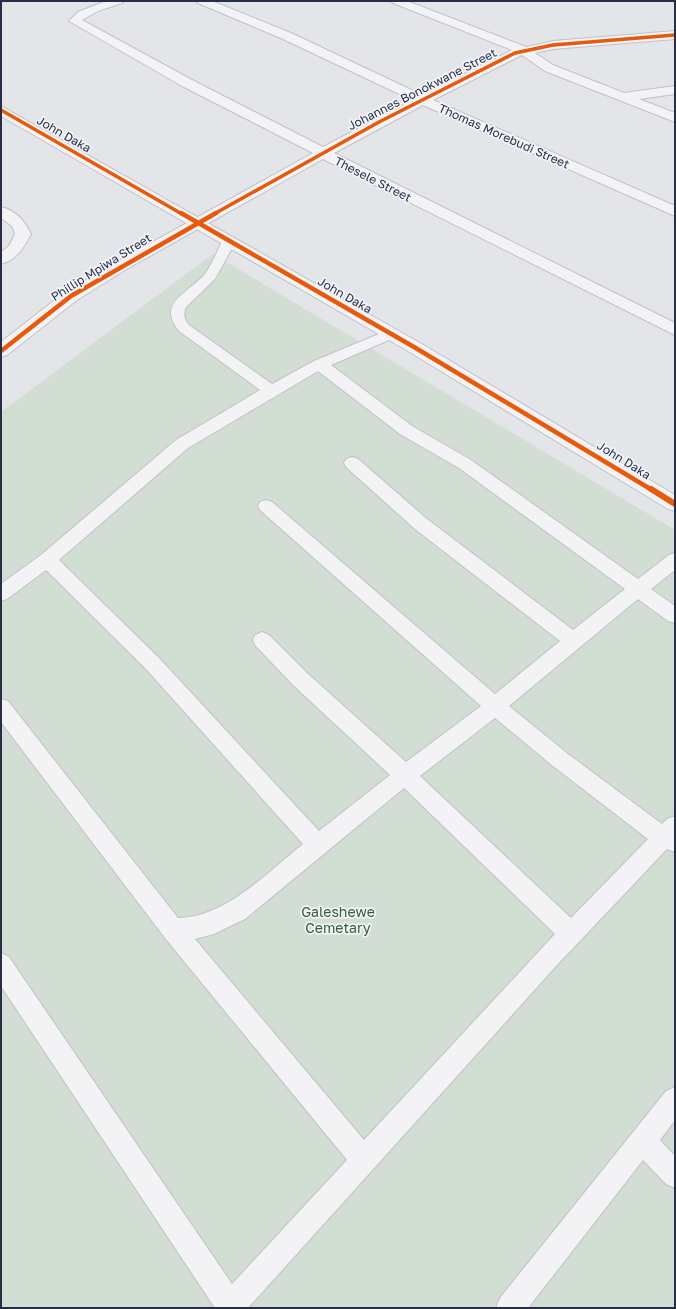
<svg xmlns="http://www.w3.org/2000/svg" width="676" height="1309" font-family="'Golos Text',sans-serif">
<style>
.green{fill:#d2ddd3}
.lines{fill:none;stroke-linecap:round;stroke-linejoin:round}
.service-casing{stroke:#c0c2c7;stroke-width:2}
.minor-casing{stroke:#c0c2c7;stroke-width:2}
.tertiary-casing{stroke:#c0c2c7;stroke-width:2}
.service{fill:#f3f3f5;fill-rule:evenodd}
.minor{fill:#f3f3f5;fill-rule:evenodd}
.tertiary{fill:#f3f3f5;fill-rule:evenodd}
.cycleway-far2-casing{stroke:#f1f3f8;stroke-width:5}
.cycleway-far1-casing{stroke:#f1f3f8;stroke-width:6}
.cycleway-casing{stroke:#f1f3f8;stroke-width:8}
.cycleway-far2{stroke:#e8590c;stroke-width:3.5}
.cycleway-far1{stroke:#e8590c;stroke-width:4.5}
.cycleway{stroke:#e8590c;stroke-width:6}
.labels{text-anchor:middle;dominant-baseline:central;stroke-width:3.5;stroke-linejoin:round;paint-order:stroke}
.far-street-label{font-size:12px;fill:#282e45;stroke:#f1f3f8}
.park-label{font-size:14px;fill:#366234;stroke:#f1f3f8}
</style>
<rect width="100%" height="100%" fill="#e3e5e9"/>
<path class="green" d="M 213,254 L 675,530 L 675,1308 L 1,1308 L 1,412 Z"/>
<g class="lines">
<defs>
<path id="service" d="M 229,237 L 234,238 L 236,241 L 215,279 L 186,307 C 183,314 184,319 189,325 L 272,384 L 314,361 L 386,331 L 396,331 L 398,334 L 396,337 L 331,365 L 412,426 L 471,460 L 638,579 L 669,555 L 675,553 L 675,570 L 651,589 L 675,606 L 675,623 L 668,621 L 638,599 L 509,706 L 568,754 L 662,824 L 667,819 L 675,816 L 675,852 L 667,849 L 557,965 L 248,1308 L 215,1308 L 1,986 L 1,953 L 9,957 L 232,1284 L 347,1160 L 165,938 L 1,722 L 1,699 L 8,701 L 178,918 C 226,917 267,873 303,844 L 146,669 L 46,570 L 7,599 L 1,601 L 1,584 L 41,555 L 176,440 L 260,390 L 179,331 C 156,302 188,294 205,274 C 212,264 217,252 222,241 L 224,238 ZM 318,371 L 400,434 L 459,468 L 625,589 L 573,630 L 427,519 L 358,459 L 352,457 L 346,459 L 344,463 L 346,467 L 415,529 L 560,641 L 495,694 L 272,502 L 266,500 L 260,502 L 258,506 L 260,510 L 481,706 L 406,762 L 307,673 L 269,635 L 262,632 L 255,635 L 253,640 L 255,645 L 293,685 L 390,775 L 319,831 L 159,658 L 59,560 L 188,448 ZM 495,718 L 553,766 L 648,839 L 571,918 L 420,776 ZM 404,788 L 555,934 L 364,1140 L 195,939 L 214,934 L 245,919 Z
M 675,1087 L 675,1120 L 660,1140 L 675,1156 L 675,1188 L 666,1184 L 643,1160 L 528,1308 L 496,1308 L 500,1298 L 666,1091 Z"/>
<path id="minor" d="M 106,1 L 124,1 L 122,3 L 98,11 L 82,20 L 192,80 L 323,147 L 412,100 L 283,39 L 198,3 L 196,1 L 212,1 L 291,33 L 422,95 L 512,50 L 393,3 L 391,1 L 407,1 L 526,47 L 553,41 L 675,31 L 675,39 L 553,49 L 535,53 L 553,65 L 624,93 L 675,86 L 675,94 L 639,99 L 675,113 L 675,122 L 545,71 L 522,55 L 433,100 L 675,206 L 675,216 L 423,105 L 334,153 L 675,323 L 675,335 L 323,159 L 125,270 L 77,300 L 7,355 L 1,357 L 1,342 L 65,292 L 113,264 L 313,153 L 182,86 L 69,21 L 78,12 Z
M 1,207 C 15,210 25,221 31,234 C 24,247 17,260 1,264 L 1,252 L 9,246 L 15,234 L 12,226 L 1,218 Z"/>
<path id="tertiary" d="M 1,106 L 420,343 L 675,495 L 675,511 L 668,509 L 408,351 L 1,116 Z"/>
</defs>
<use href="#service" class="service-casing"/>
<use href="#minor" class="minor-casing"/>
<use href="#tertiary" class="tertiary-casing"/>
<use href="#service" class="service"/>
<use href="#minor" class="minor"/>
<use href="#tertiary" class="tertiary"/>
<defs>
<path id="cycleway-far2" d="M 1,110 L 182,214
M 214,214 L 379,122 L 515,53 L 553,45 L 675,35"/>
<path id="cycleway-far1" d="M 181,213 L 414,347 L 652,490
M 1,351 L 71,296 L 216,213"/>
<path id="cycleway" d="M 651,489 L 675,504"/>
</defs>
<use href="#cycleway-far2" class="cycleway-far2-casing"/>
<use href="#cycleway-far1" class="cycleway-far1-casing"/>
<use href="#cycleway" class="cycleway-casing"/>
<use href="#cycleway-far2" class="cycleway-far2"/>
<use href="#cycleway-far1" class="cycleway-far1"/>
<use href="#cycleway" class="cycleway"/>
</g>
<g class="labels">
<g class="far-street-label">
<text transform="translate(422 89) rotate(-27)">Johannes Bonokwane Street</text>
<text transform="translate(64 134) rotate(30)">John Daka</text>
<text transform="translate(504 136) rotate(24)">Thomas Morebudi Street</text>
<text transform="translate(373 179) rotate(27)">Thesele Street</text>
<text transform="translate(101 267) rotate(-32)">Phillip Mpiwa Street</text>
<text transform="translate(345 295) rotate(30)">John Daka</text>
<text transform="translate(624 460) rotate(32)">John Daka</text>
</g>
<g class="park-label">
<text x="338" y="911">Galeshewe<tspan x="338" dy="16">Cemetary</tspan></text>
</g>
</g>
<rect width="676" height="1309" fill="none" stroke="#282e45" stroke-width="4"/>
</svg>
